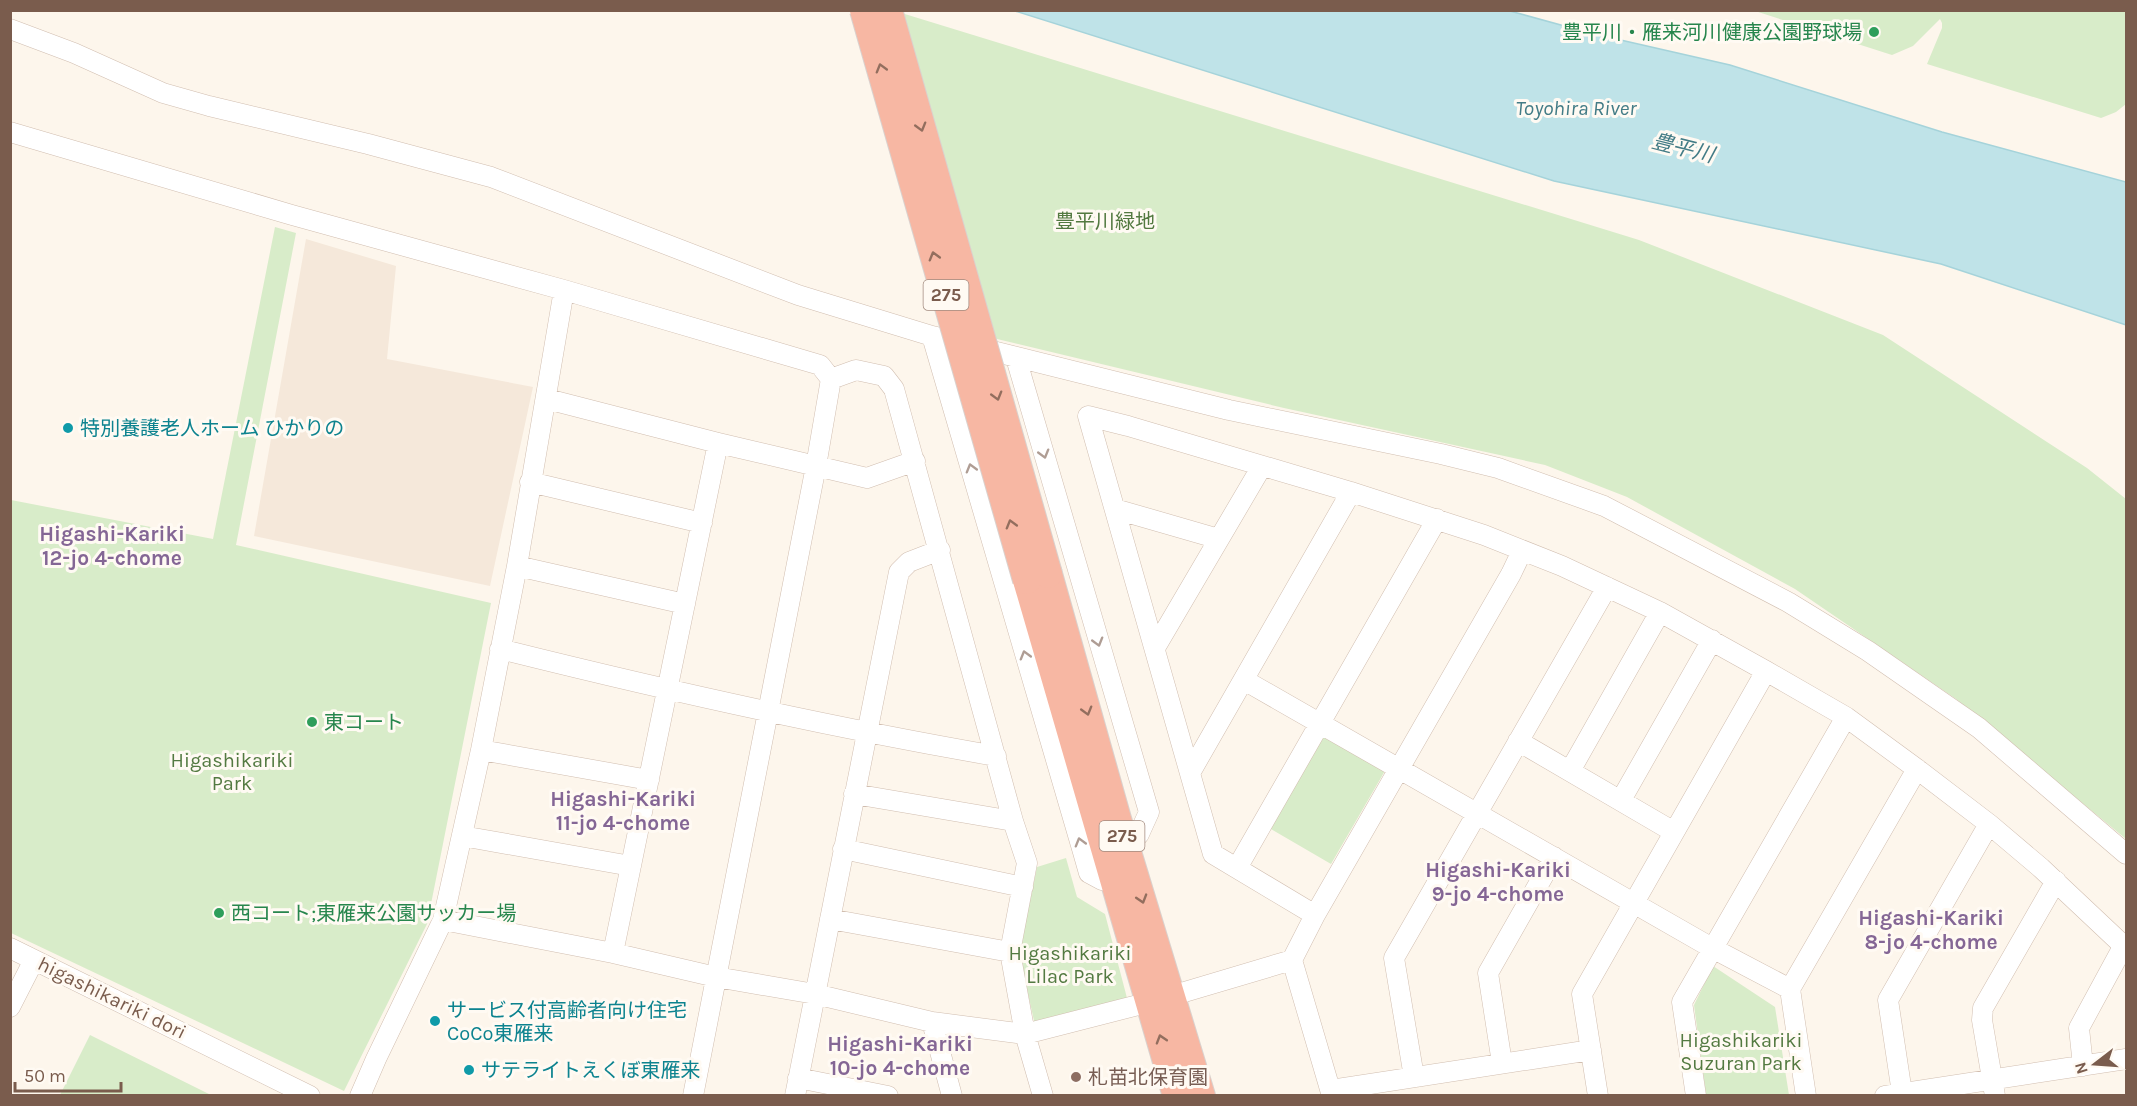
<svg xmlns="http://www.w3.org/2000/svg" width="2137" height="1106" font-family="Karla,'Noto Sans JP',sans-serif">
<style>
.residential{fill:#f5e8da}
.green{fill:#d8ecc9}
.water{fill:#bfe3e8;stroke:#a5d3da;stroke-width:1.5}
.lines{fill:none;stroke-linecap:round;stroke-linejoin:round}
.minor-casing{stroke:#d1beb0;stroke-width:21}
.highway-casing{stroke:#dad1cd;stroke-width:30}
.minor{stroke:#fff;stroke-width:20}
.highway{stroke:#f7b7a3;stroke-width:28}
.highway-bridge-casing{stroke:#dad1cd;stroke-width:30;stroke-linecap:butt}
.highway-bridge{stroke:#f7b7a3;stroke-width:28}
.oneway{stroke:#936e5e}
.oneway2{stroke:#af9d94}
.leisure-dot{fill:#2e9e5b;stroke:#fffaf3;stroke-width:2}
.culture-dot{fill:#0f9aa8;stroke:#fffaf3;stroke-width:2}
.education-dot{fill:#8d6e63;stroke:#fffaf3;stroke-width:2}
.labels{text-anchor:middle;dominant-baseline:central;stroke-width:6;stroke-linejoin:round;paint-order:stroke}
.shield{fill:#fffaf3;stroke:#a28b7f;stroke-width:1.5}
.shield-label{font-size:18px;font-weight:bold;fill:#7a5c4d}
.leisure-label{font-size:20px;fill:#27864d;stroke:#fffaf3;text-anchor:start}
.park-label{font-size:20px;fill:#537a41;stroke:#fffaf3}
.culture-label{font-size:20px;fill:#0d838f;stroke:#fffaf3;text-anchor:start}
.street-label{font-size:20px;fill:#7a5c4d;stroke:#fffaf3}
.education-label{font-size:20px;fill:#785e54;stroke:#fffaf3;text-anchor:start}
.water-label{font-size:21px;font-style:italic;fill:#437c86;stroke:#fffaf3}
.neighbourhood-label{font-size:21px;font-weight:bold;fill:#846695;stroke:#fffaf3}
</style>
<rect width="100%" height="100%" fill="#fdf6ec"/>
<path class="residential" d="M 306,239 L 396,266 L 387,359 L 533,387 L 490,586 L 254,536 Z"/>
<path class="green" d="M 895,11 L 1639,240 L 1883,335 L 2087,468 L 2126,499 L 2126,839 L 1956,699 L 1795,589 L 1627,497 L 1545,465 L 1284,408 L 993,338 Z
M 1755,11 L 2126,11 L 2126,104 L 2116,112 L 2101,118 L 1927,64 L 1942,28 L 1942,23 L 1940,19 L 1913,46 L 1892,55 Z
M 275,227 L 296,233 L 236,545 L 491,603 L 427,924 L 344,1091 L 11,933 L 11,500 L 213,539 Z
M 1324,732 L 1386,769 L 1331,864 L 1269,828 Z
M 1066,858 L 1077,897 L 1105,914 L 1127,998 L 1035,1025 L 1019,954 L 1037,867 Z
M 1713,966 L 1775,1007 L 1789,1095 L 1706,1095 L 1694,1005 Z
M 90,1035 L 211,1095 L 60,1095 Z"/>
<path class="water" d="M 1015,11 L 1510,11 L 1590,33 L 1730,65 L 1942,132 L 2126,182 L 2126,325 L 1941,264 L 1554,181 Z"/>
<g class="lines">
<defs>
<path id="minor" d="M 10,29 L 74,53 L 163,93 L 209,106 L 368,144 L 491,177 L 798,295 L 932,336 L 1229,410 L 1441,454 L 1498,468 L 1604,506 L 1788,602 L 1868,651 L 1979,728 L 2126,854
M 10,132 L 292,215 L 564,290 L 820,365 L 831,379 L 816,466 L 693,1096
M 932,336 L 1083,852 L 1089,873 L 1102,880 L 1111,872 L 1126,848 L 1139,834 L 1149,812 L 1016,358
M 831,379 L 856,370 L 884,376 L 894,389 L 1013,821 L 1027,863 L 1010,952 L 1025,1034 L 1043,1096
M 547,399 L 718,443 L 867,478 L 915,461
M 530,482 L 702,523
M 1115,509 L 1219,539
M 517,566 L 685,604
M 1155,648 L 1262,466
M 500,649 C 664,690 829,727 996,756
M 1244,680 L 1712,948 L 1790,989
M 1518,741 L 1674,832
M 481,750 L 649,780
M 1570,771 L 1660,612
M 1190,773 L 1351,492
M 854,794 L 1013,821
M 1621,800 L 1712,640
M 462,836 L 631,866
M 843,849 L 1023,887
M 1237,868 L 1437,519
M 1315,915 L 1213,854 L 1088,416 L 1128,426 L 1351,492 L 1484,535 L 1562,566 L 1660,612 L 1766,671 L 1846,717 L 1917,769 L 1989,824 L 2041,868 L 2126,948
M 830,919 L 1010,952
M 443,920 L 613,953 L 716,977 L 815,994 L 932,1022 L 1025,1034 L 1150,1002
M 10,948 L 310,1096
M 613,953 L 718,443
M 1171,996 L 1292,960
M 10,1007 L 34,960
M 932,1022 L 952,1096
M 1502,1063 L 1488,973 L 1554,857
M 2083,1066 L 2079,1028 L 2124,945
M 1414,1077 L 1394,958 L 1607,587
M 798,1078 L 888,1096
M 1331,1090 L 1591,1050
M 1902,1093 L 1888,1000 L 1989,824
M 360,1096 L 376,1059 L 443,920 L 481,750 L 517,566 L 564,290
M 795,1096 L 899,572 L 909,562 L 940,550
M 1332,1096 L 1292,960 L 1315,915 L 1511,574 L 1522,551
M 1598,1096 L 1582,994 L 1766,671
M 1696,1096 L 1682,1002 L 1846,717
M 1806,1096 L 1790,989 L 1917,769
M 1885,1096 L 2126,1059
M 1995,1096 L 1982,1020 L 1983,1008 L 2056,881"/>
<path id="highway" d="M 1048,574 L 1117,819 L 1201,1096
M 1027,580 L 1177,1096"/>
</defs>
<use href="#minor" class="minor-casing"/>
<use href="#highway" class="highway-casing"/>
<use href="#minor" class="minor"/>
<use href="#highway" class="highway"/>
<defs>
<path id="highway-bridge" d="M 864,10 L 1027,580
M 888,10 L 1048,574"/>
</defs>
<use href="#highway-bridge" class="highway-bridge-casing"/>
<use href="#highway-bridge" class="highway-bridge"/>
</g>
<defs><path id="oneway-chevron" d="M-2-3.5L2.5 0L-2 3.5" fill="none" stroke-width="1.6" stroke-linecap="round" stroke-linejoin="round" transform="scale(1.5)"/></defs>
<g class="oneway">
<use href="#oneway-chevron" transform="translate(881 68) rotate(-106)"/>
<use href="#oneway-chevron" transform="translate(921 127) rotate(74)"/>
<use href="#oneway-chevron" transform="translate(934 256) rotate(-106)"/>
<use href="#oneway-chevron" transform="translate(997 396) rotate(74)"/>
<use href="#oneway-chevron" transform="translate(1011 524) rotate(-106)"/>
<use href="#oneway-chevron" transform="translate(1087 711) rotate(74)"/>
<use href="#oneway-chevron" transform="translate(1142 899) rotate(73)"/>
<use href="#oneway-chevron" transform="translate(1161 1039) rotate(-107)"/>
</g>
<g class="oneway2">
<use href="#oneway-chevron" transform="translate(1044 454) rotate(74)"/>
<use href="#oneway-chevron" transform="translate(971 468) rotate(-106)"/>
<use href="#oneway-chevron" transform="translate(1098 642) rotate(74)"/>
<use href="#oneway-chevron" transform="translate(1025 655) rotate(-106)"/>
<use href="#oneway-chevron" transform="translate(1080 842) rotate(-106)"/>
</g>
<g class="leisure-dot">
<circle cx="1874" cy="32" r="6"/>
<circle cx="312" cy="722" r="6"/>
<circle cx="219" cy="913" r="6"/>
</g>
<g class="culture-dot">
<circle cx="68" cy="428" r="6"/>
<circle cx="435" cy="1021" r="6"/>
<circle cx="469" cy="1070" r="6"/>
</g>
<circle class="education-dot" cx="1076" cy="1077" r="6"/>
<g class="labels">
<g class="shield">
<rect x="923.5" y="280" width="45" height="30" rx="4.5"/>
<rect x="1099.5" y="821" width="45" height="30" rx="4.5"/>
</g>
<g class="shield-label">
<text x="946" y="295">275</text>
<text x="1122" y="836">275</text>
</g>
<g class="leisure-label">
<text x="1862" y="32" text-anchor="end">豊平川・雁来河川健康公園野球場</text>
<text x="324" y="722">東コート</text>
<text x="231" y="913">西コート;東雁来公園サッカー場</text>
</g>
<g class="park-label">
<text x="1105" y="221">豊平川緑地</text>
<text x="232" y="760">Higashikariki<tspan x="232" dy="23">Park</tspan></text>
<text x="1070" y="953">Higashikariki<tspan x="1070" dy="23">Lilac Park</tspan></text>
<text x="1741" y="1040">Higashikariki<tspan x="1741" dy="23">Suzuran Park</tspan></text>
</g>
<g class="culture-label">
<text x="80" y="428">特別養護老人ホーム ひかりの</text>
<text x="447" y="1010">サービス付高齢者向け住宅<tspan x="447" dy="23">CoCo東雁来</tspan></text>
<text x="481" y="1070">サテライトえくぼ東雁来</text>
</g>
<g class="street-label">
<text transform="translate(112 998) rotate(26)">higashikariki dori</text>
</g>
<g class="education-label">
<text x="1088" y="1077">札苗北保育園</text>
</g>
<g class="water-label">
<text x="1576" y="108">Toyohira River</text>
<text transform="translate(1683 148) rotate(14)">豊平川</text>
</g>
<g class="neighbourhood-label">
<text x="112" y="534">Higashi-Kariki<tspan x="112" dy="24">12-jo 4-chome</tspan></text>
<text x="623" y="799">Higashi-Kariki<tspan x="623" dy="24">11-jo 4-chome</tspan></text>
<text x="1498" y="870">Higashi-Kariki<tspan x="1498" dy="24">9-jo 4-chome</tspan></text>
<text x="1931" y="918">Higashi-Kariki<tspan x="1931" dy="24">8-jo 4-chome</tspan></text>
<text x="900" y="1044">Higashi-Kariki<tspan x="900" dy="24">10-jo 4-chome</tspan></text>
</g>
</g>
<rect width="2137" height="1106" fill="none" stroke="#7a5c4d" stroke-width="24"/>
<g transform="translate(2095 1064) rotate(253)" stroke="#fffaf3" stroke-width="4.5" paint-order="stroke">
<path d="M0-4.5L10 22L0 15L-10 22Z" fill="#7a5c4d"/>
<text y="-9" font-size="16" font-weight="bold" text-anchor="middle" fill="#7a5c4d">N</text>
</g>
<path d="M15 1082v9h106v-9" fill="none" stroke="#7a5c4d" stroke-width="3"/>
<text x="24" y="1082" font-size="18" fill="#7a5c4d" stroke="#fffaf3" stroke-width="4.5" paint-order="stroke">50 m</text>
</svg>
